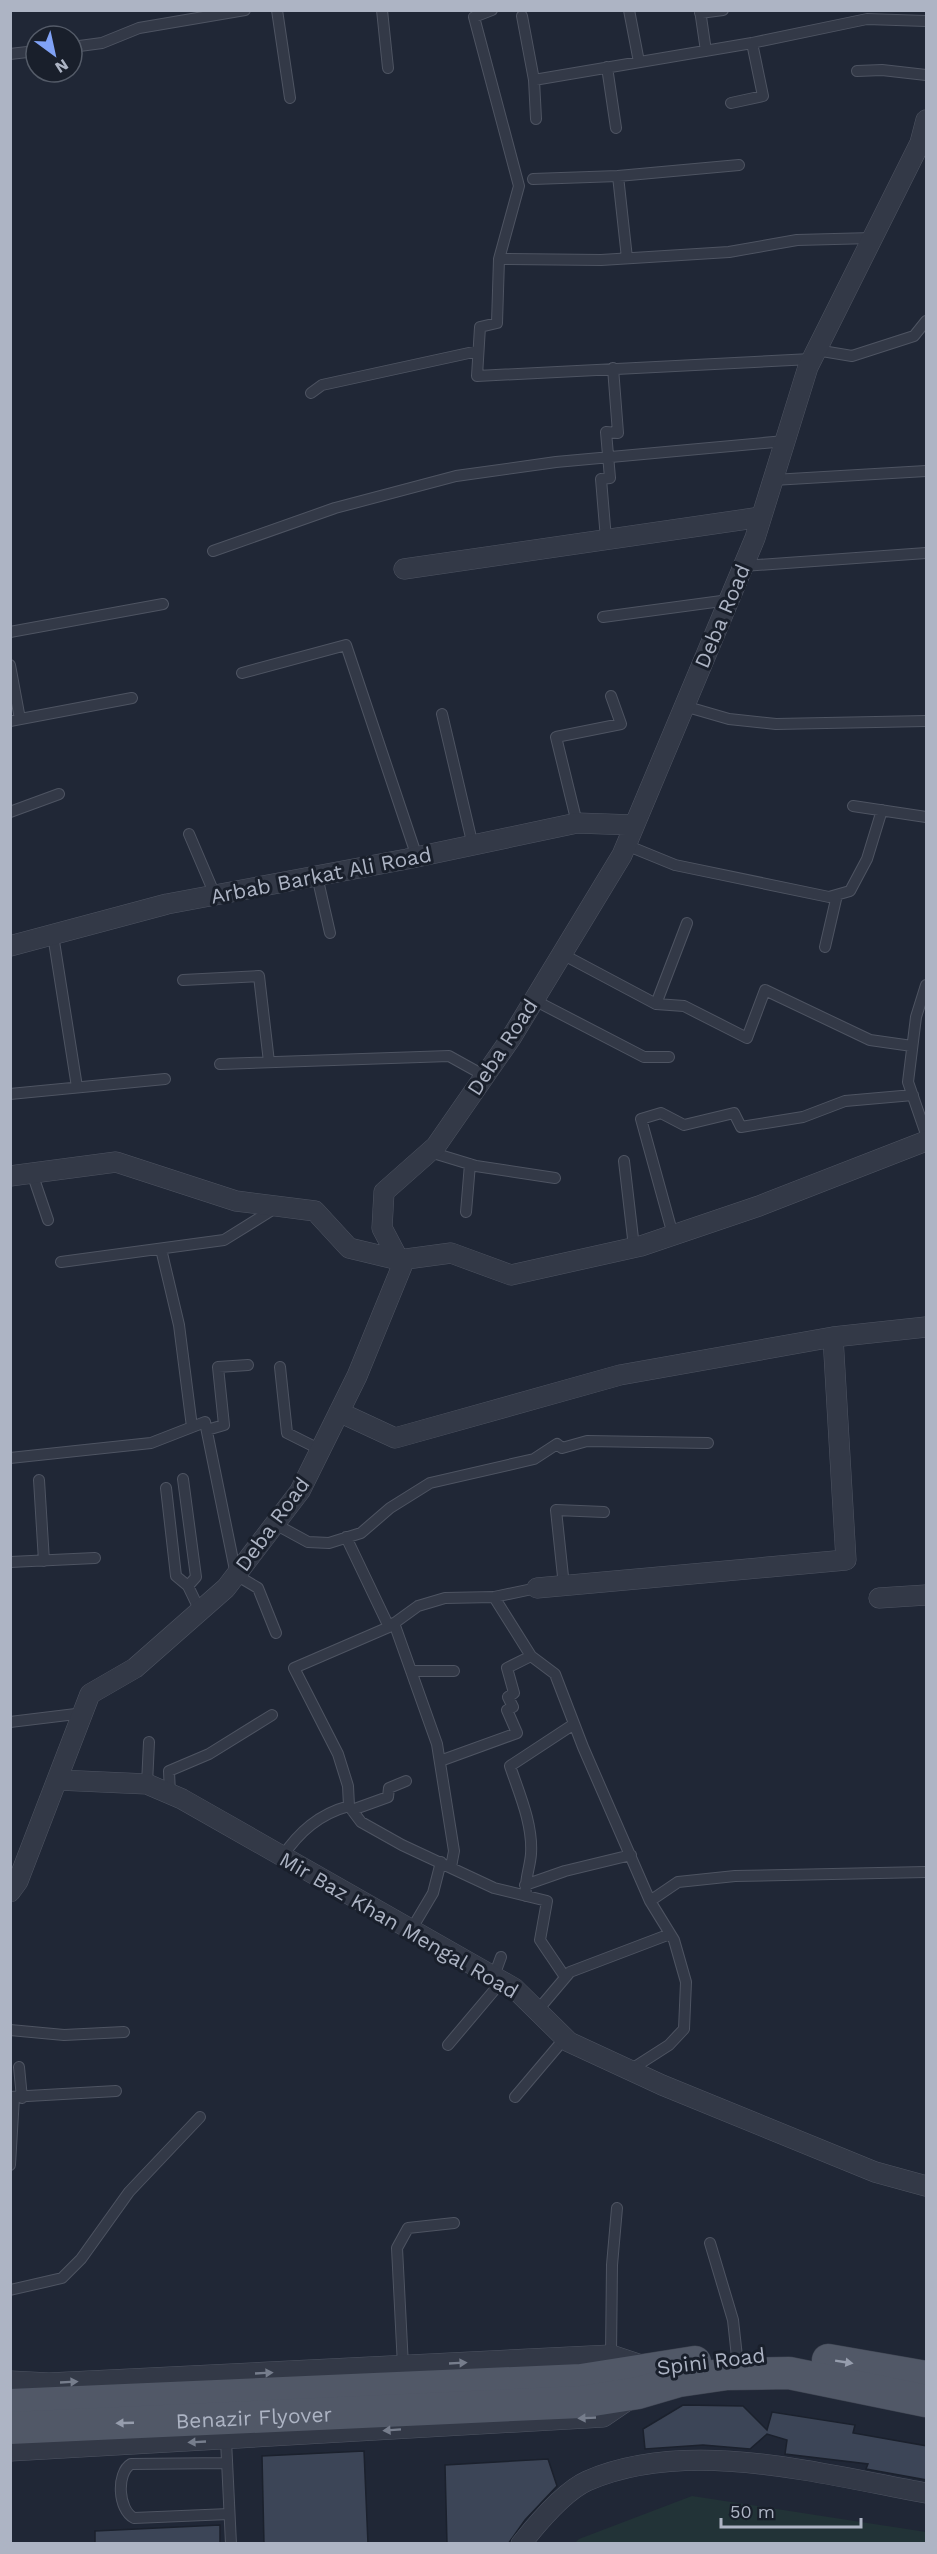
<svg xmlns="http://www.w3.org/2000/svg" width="937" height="2554" font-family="'Work Sans',sans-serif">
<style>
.green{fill:#223337}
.building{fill:#3c4557;stroke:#1b212d;stroke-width:1.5}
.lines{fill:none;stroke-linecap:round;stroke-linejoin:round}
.service-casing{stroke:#4e5462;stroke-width:12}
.minor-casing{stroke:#4e5462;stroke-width:21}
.primary-casing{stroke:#3d4350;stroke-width:33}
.service{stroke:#333947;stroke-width:10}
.minor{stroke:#333947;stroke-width:20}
.primary{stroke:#515867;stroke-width:32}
.oneway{fill:#969dad}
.oneway2{fill:#767d8c}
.labels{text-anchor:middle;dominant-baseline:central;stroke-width:6;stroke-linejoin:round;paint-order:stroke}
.street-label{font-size:21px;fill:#adb4c4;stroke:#191f2b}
</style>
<rect width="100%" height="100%" fill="#202736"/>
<path class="green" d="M 692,2496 L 926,2532 L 926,2543 L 575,2543 L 579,2539 Z"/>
<path class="building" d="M 683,2405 L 743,2406 L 767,2430 L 772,2412 L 855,2425 L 853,2433 L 927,2446 L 927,2480 L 866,2469 L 868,2464 L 785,2454 L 787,2440 L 767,2434 L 750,2449 L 703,2445 L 645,2449 L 643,2429 Z
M 364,2451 L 368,2544 L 264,2544 L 262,2456 Z
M 548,2459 L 557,2486 L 525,2520 L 508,2544 L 447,2544 L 445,2465 Z
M 220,2525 L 220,2544 L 95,2544 L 95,2531 Z"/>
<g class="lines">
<defs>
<path id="service" d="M 277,10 L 290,98
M 382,10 L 388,68
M 492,10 L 474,17 L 519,186 L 499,259 L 497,323 L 480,327 L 477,376 L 811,359
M 629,10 L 639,62
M 700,10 L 706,51
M 700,13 L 723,10
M 522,16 L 534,80 L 536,119
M 72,47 L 102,43 L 139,28 L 245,10
M 10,54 L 36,51
M 607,67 L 616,128
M 857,71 L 882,70 L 926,75
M 534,80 L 752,43 L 867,19 L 926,21
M 731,103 L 763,96 L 752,43
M 618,176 L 627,258
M 533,179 L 618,176 L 739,165
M 499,259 L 601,260 L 729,252 L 797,240 L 872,238
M 816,350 L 852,356 L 914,336 L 926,321
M 311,393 L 322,385 L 478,351
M 773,480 L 926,471
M 606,539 L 601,479 L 610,478 L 606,432 L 618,433 L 613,368
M 213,551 L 335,508 L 456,476 L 556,462 L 785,441
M 743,566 L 926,553
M 603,617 L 729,600
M 10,632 L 163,604
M 10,665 L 20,719
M 242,673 L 346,645 L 417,857
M 684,706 L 729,719 L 776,724 L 926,721
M 442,714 L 473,846
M 10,721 L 132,698
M 853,806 L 926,817
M 10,812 L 59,794
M 577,823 L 556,737 L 621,724 L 611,696
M 189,834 L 215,895
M 626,845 L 675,865 L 829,897 L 850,891 L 867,859 L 882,810
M 317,876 L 330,933
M 53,935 L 77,1087
M 825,947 L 837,895
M 562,954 L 656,1004 L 684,1006 L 747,1038 L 765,990 L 870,1040 L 912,1046
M 183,980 L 259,976 L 269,1062
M 926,985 L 916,1017 L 908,1082 L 926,1134
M 534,1000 L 644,1057 L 669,1057
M 656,1004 L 687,923
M 220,1064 L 449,1056 L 485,1076
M 10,1094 L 165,1079
M 430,1152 L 476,1166 L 555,1178
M 624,1161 L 634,1247
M 32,1173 L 48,1220
M 466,1212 L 470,1164
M 673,1235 L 641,1119 L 661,1113 L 684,1125 L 734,1113 L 741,1127 L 803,1117 L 845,1101 L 913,1095
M 161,1249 L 179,1325 L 192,1427
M 61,1262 L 224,1240 L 277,1207
M 280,1367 L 287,1433 L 321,1450
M 207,1430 L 224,1425 L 218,1367 L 248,1365
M 10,1458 L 151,1443 L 205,1422 L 236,1575 L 258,1588 L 276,1633
M 183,1479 L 196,1577 L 188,1586 L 200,1611
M 39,1480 L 44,1561
M 166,1488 L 176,1576 L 188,1586
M 275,1524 L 308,1542 L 329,1543 L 361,1533 L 390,1508 L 430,1483 L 534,1459 L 557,1444 L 562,1448 L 587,1441 L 708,1443
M 346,1537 L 389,1627
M 10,1562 L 95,1558
M 564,1586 L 556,1510 L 604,1512
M 537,1588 L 494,1597 L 445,1598 L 418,1606 L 389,1627 L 294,1668 L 338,1754 L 348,1786 L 349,1806 L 361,1822 L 402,1845 L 494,1888 L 547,1901 L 540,1940 L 565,1977
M 494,1597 L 531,1656 L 555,1674 L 583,1747 L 650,1901 L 674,1940 L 686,1982 L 684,2029 L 669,2045 L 630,2070
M 394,1623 L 437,1744 L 454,1851 L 451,1867
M 411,1671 L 454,1671
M 10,1722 L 84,1713
M 440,1761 L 517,1733 L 507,1710 L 513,1707 L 508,1697 L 514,1693 L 507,1668 L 531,1656
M 147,1784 L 149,1742
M 170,1794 L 169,1771 L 209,1754 L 272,1715
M 352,1810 L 388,1797 L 389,1788 L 406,1781
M 282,1857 C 299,1832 319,1814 349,1806
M 525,1885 L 565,1871 L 631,1855
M 526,1896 C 524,1881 530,1868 531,1854 C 533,1824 519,1793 510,1766 L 574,1724
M 650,1901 L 678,1882 L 735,1876 L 926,1872
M 411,1930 L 433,1893 L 441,1862
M 494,1976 L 501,1957
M 537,2011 L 570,1972 L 670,1934
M 10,2030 L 64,2035 L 124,2032
M 448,2045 L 502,1981
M 19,2067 L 22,2098
M 10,2097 L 116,2091
M 515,2097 L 565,2038
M 10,2165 L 14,2097
M 710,2243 L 733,2320 L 737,2357
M 10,2290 L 62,2278 L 81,2259 L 129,2192 L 200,2117
M 611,2355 L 612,2265 L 617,2208
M 403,2366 L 397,2248 L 408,2228 L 454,2223
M 226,2440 L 231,2544
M 227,2463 L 131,2464 C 116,2473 118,2510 134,2518 L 229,2514"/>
<path id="minor" d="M 404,569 L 761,517
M 10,946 L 167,904 L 407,859 L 577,823 L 634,825
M 10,1176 L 116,1162 L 236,1201 L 315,1211 L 349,1248 L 399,1260 L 451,1253 L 511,1275 L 641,1246 L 759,1206 L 926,1141
M 339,1412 L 395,1438 L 620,1375 L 833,1337 L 926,1327
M 537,1588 L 846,1560 L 833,1337
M 879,1598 L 926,1595
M 58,1780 L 147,1784 L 182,1799 L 514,1988 L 569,2042 L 662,2085 L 875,2172 L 926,2186
M 10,1892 L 18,1881 L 90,1694 L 135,1668 L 226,1588 L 300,1491 L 357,1376 L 402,1266 L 382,1228 L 384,1192 L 436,1146 L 511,1038 L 622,855 L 755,538 L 808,367 L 920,143 L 926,120
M 10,2381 L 49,2383 L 611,2355 L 644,2366
M 10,2451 L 603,2417 L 628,2400
M 521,2544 C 536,2525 565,2491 587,2481 C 688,2437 821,2474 926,2493"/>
<g id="primary">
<path d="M 828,2360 L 926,2377"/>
<path d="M 10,2405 L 581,2380 L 695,2362"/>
<path id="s1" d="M 10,2428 L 581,2402 L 638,2393 L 679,2381 L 727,2374 L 789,2373 L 926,2401"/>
</g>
</defs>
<use href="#service" class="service-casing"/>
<use href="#minor" class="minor-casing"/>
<use href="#primary" class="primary-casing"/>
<use href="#service" class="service"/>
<use href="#minor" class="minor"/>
<use href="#primary" class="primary"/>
</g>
<defs><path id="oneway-solid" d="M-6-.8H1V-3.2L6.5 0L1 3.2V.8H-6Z" transform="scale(1.5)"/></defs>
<g class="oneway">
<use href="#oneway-solid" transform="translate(844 2362) rotate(9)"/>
<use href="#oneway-solid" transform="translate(125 2423) rotate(178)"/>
</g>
<g class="oneway2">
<use href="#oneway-solid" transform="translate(458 2363) rotate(-3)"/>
<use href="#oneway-solid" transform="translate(264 2373) rotate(-3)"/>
<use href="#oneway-solid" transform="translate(69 2382) rotate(-3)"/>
<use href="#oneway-solid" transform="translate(587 2418) rotate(177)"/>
<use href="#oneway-solid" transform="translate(392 2430) rotate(176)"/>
<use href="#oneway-solid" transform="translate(197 2442) rotate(177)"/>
</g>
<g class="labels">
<g class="street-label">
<text transform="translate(722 616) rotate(-67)">Deba Road</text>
<text transform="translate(321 875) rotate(-11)">Arbab Barkat Ali Road</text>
<text transform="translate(502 1047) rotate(-57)">Deba Road</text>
<text transform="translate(272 1524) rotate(-54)">Deba Road</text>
<text transform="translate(399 1925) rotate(30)">Mir Baz Khan Mengal Road</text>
<text transform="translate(711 2361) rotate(-7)">Spini Road</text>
<text stroke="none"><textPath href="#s1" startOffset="244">Benazir Flyover</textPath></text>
</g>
</g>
<rect width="937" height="2554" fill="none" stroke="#adb4c4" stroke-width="24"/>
<g transform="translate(54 54) rotate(147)"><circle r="28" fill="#191f2b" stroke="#545b68" stroke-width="1.5"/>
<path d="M0-4.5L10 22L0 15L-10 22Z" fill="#80a2f6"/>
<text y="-9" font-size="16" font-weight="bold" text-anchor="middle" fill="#adb4c4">N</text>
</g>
<path d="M721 2518v9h140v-9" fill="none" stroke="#adb4c4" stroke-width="3"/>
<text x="730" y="2518" font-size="18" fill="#adb4c4" stroke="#191f2b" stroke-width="4.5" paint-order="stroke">50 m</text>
</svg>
